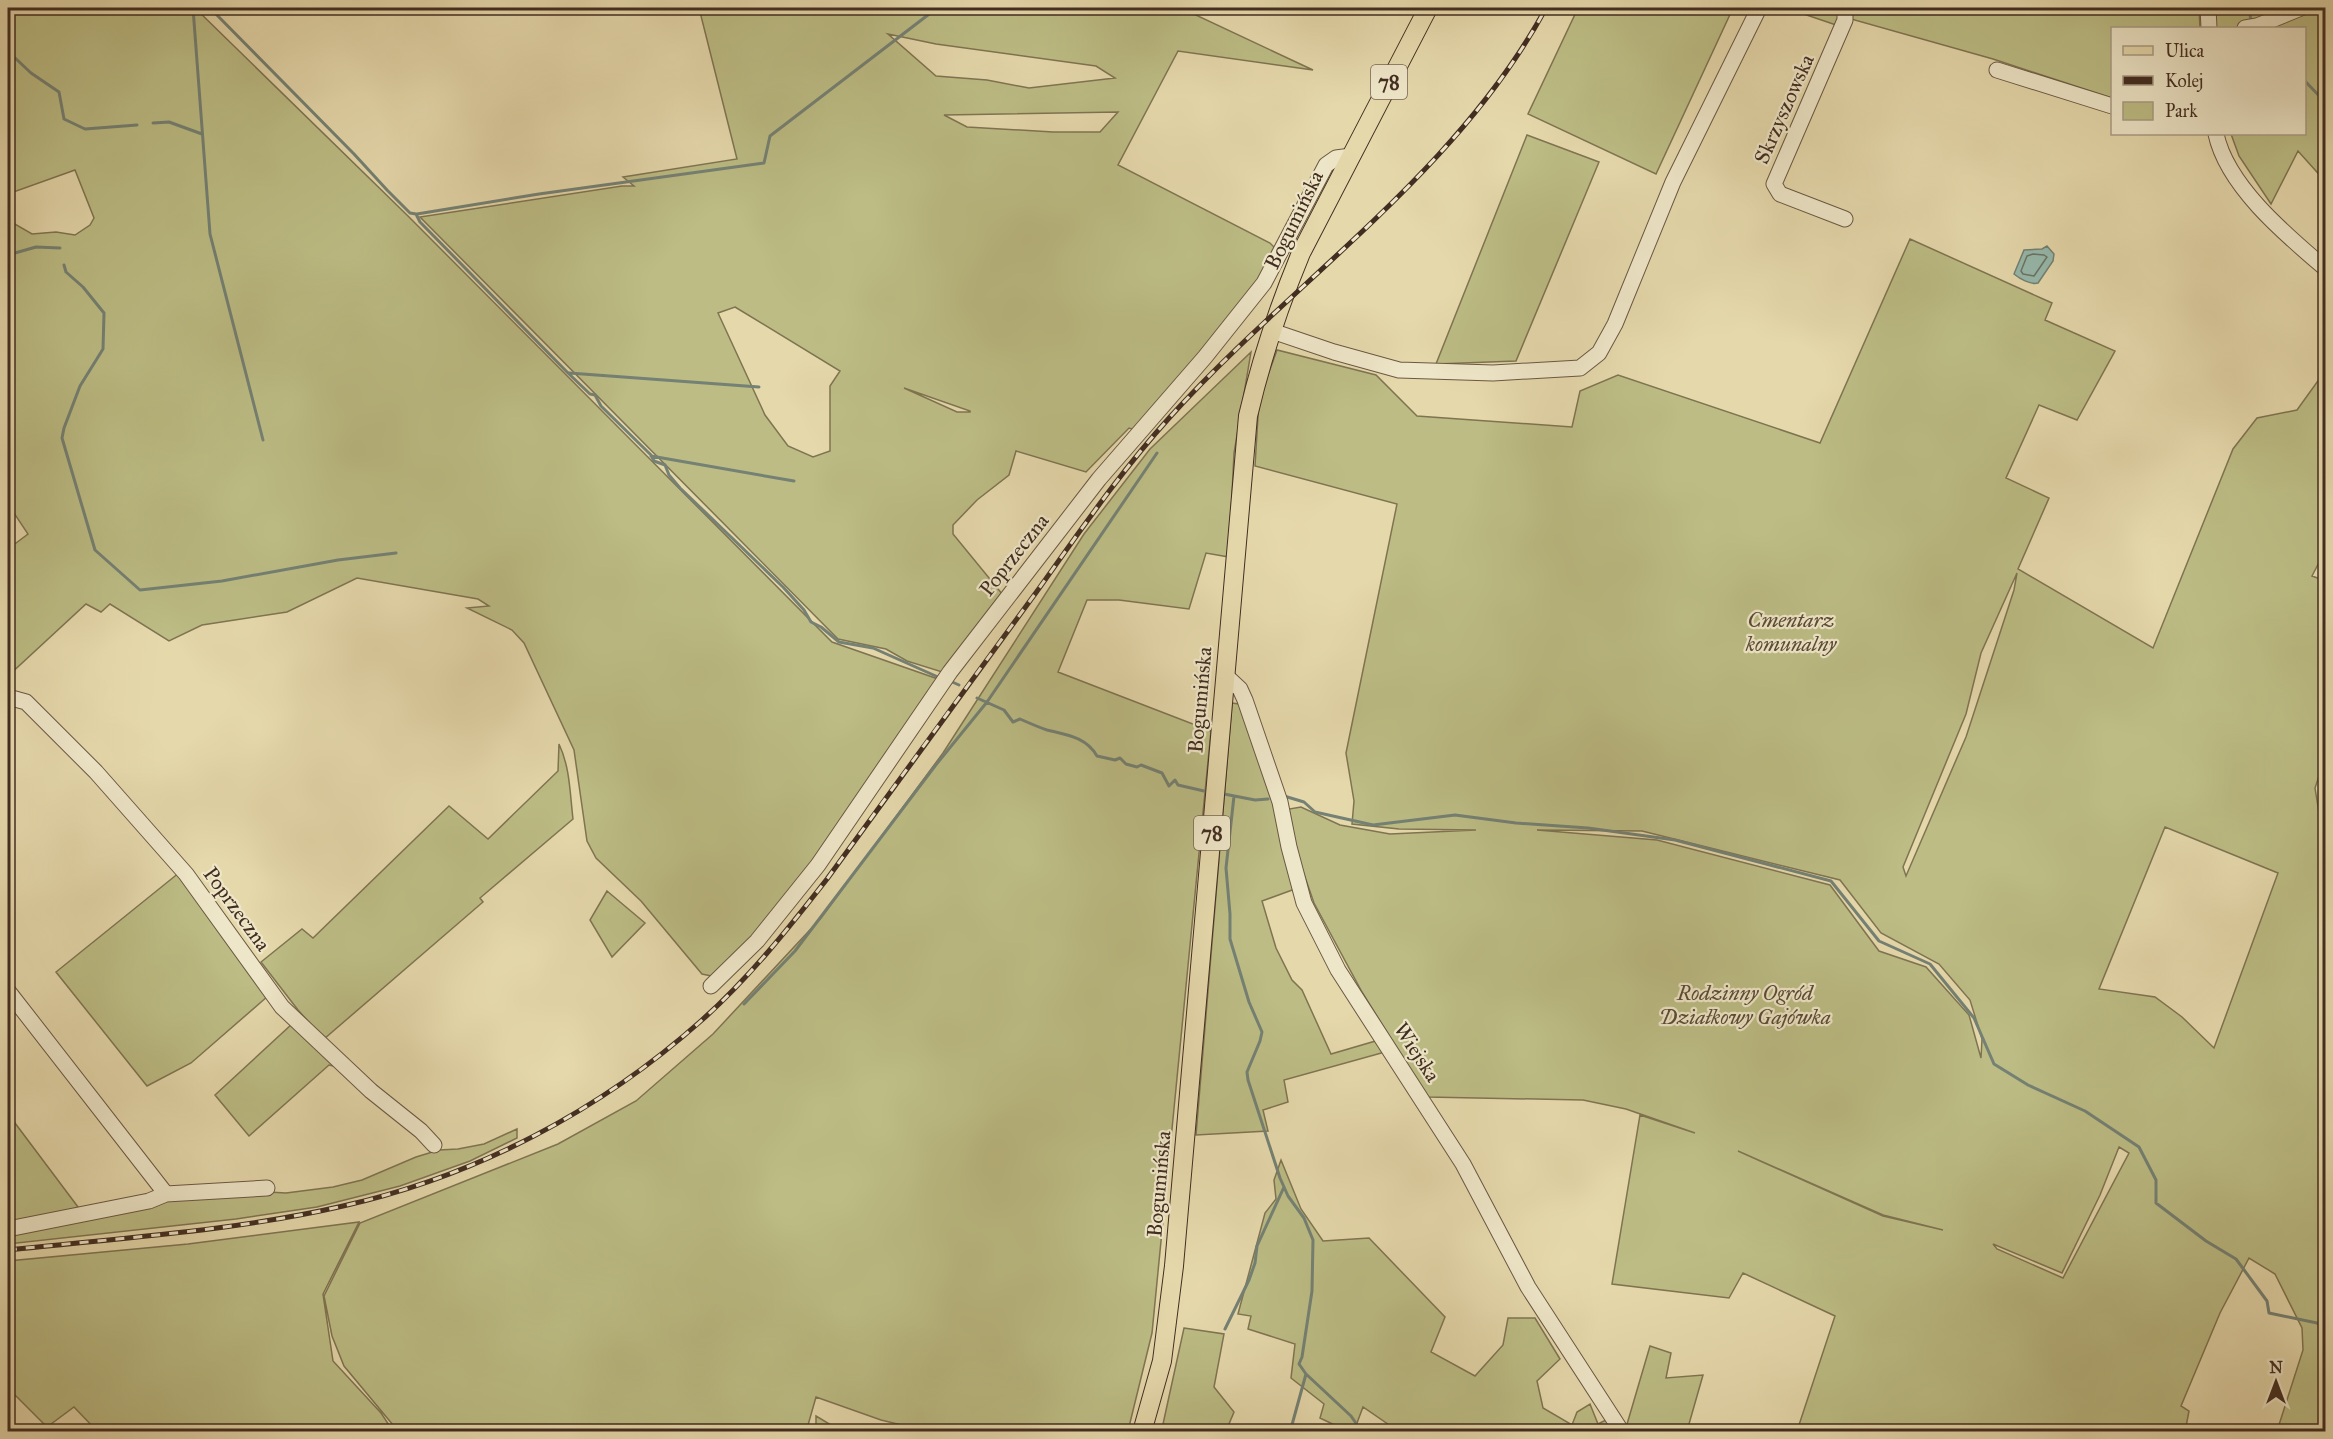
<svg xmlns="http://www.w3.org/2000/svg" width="2333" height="1439" font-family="'IM FELL Great Primer',serif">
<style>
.green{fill:#bcbc84;stroke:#7f7452;stroke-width:1.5;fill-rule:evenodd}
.water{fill:#96b9ac;stroke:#748174;stroke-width:1.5}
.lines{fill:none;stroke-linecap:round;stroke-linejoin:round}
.shore{stroke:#6c7366;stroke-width:1.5}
.stream{stroke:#748174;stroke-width:3}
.minor-casing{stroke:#6b5844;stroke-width:17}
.major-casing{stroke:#422d21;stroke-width:20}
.minor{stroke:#eee6c8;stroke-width:15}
.major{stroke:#e5d8ab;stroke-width:18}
.rail-casing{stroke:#422d21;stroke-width:5}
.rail{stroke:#eee6c8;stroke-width:3;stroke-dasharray:9;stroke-linecap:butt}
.labels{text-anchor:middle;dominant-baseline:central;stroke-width:4.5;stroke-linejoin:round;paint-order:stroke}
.shield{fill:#eee6c8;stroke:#766453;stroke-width:1.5}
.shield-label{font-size:20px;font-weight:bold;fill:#422d21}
.street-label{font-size:21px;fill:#422d21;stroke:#eee6c8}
.park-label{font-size:21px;font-style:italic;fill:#5a4a35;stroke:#eee6c8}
</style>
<rect width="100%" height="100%" fill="#e5d8ab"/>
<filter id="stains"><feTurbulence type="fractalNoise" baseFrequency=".00333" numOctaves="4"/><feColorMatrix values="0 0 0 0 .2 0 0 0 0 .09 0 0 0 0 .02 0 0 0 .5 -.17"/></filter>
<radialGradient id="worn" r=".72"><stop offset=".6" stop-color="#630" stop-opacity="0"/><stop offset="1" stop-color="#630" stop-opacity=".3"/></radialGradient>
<path class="green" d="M 8,8 L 195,8 L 408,216 L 832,642 L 938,679 L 828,843 L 765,927 L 716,977 L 702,974 L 641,901 L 596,858 L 587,841 L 574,750 L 524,643 L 512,630 L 467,608 L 489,606 L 478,599 L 357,578 L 287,612 L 202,625 L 169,641 L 110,604 L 101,612 L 86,604 L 8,676 L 8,549 L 28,534 L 8,504 L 8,220 L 32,234 L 56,232 L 75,235 L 90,225 L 94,218 L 75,170 L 8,194 Z
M 699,8 L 1181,8 L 1313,70 L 1178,51 L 1118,165 L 1270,243 L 1279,252 L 1206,347 L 1135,430 L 1129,428 L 1086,472 L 1016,451 L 1009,475 L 977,500 L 953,525 L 953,534 L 1003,595 L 942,672 L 907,661 L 886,649 L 838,639 L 420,217 L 622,186 L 634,186 L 623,177 L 737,159 ZM 888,34 L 936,44 L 1096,66 L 1115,78 L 1029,88 L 987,80 L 936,76 ZM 1118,112 L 1100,132 L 1053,132 L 967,127 L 944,115 ZM 735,307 L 840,371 L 830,386 L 830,451 L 813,457 L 788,446 L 765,415 L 718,313 ZM 904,388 L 970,411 L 970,412 L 957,412 Z
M 1578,8 L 1733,8 L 1656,174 L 1528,114 Z
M 1786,8 L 1842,8 L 1839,26 Z
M 1851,8 L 2199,8 L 2200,28 L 2112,28 L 2112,98 L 1993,59 L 1851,19 Z
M 2213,8 L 2325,8 L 2325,181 L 2298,151 L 2271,204 L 2239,156 L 2231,134 L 2304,134 L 2304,28 L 2216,28 Z
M 1527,135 L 1599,162 L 1516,361 L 1436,364 Z
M 1910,239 L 2052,303 L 2045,320 L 2115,351 L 2077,420 L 2039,405 L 2006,478 L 2049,498 L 2018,569 L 2153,648 L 2233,449 L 2257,418 L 2297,410 L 2325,371 L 2325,551 L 2312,576 L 2326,581 L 2326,755 L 2315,788 L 2322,831 L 2326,832 L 2325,1431 L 2277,1431 L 2303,1350 L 2302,1328 L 2275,1274 L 2249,1258 L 2220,1313 L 2181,1406 L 2189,1411 L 2185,1432 L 1797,1431 L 1835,1316 L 1743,1273 L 1729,1298 L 1612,1284 L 1640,1115 L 1695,1133 L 1626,1109 L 1583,1100 L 1427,1097 L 1362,992 L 1314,903 L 1298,857 L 1289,809 L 1301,807 L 1340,825 L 1390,834 L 1476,830 L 1399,829 L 1352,824 L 1354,801 L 1346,753 L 1397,504 L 1255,466 L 1259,400 L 1277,350 L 1376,375 L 1417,416 L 1572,427 L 1580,391 L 1618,375 L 1820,443 ZM 2017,573 L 2014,590 L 1966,737 L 1906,876 L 1903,867 L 1966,714 L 1981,653 ZM 2165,827 L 2278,873 L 2214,1048 L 2182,1017 L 2155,997 L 2099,989 ZM 1537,830 L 1642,831 L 1840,880 L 1881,933 L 1939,964 L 1970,1000 L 1982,1039 L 1981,1058 L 1969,1015 L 1926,967 L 1879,951 L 1830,885 L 1657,840 ZM 2119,1147 L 2129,1153 L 2063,1278 L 1997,1249 L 1993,1244 L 2062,1273 L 2100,1195 ZM 1738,1151 L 1883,1215 L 1943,1230 L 1883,1216 Z
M 1251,352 L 1234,453 L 1229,557 L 1206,553 L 1189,609 L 1119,600 L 1087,600 L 1058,672 L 1211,731 L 1152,1333 L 1128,1431 L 926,1431 L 881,1420 L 816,1397 L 808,1425 L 809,1431 L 398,1431 L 344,1366 L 332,1336 L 324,1296 L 360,1223 L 558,1144 L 636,1101 L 713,1034 L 821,918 L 943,753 L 1084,534 L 1150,449 Z
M 1232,703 L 1239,704 L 1263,766 L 1295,889 L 1262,901 L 1276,948 L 1292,980 L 1302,990 L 1331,1054 L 1379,1040 L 1385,1052 L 1284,1080 L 1288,1102 L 1263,1110 L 1268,1131 L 1196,1135 Z
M 559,744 C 570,767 570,794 573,819 L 480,898 L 483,902 L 324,1039 L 298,1010 L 261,962 L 302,929 L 313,938 L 449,806 L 488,839 L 558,771 Z
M 180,872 L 268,996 L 191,1063 L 147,1086 L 56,972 Z
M 607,891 L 645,923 L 612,957 L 590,920 Z
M 292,1024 L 342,1068 L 329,1065 L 249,1136 L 215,1095 Z
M 8,1111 L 15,1123 L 81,1211 L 8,1222 Z
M 517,1129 L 517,1138 L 470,1161 L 400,1186 L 317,1207 L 236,1219 L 8,1244 L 8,1232 L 166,1198 L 251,1191 L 286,1193 L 333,1187 L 362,1180 L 416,1157 L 439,1150 L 458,1149 L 484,1144 Z
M 1281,1160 L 1301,1209 L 1323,1241 L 1369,1238 L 1445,1317 L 1431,1352 L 1475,1376 L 1503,1345 L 1508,1318 L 1535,1318 L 1560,1359 L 1537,1381 L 1543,1408 L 1572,1425 L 1577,1412 L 1590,1404 L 1598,1424 L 1608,1419 L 1615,1431 L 1398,1431 L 1363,1407 L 1354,1431 L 1347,1431 L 1320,1418 L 1324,1404 L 1291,1378 L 1295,1344 L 1248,1329 L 1251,1316 L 1238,1314 L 1265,1213 L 1276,1199 L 1274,1180 Z
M 359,1222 L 323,1294 L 333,1361 L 381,1413 L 393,1431 L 97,1431 L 74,1407 L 47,1427 L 8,1388 L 8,1261 L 188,1244 Z
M 1184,1328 L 1224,1334 L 1214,1387 L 1234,1412 L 1226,1431 L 1186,1431 L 1163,1424 Z
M 1650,1346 L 1671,1353 L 1666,1378 L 1703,1375 L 1687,1431 L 1625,1431 Z
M 816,1416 L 841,1431 L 816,1431 Z"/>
<path class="water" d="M 2047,246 L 2054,254 L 2053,261 L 2038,283 C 2031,285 2020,279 2014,274 L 2024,250 L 2042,249 Z"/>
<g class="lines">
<path class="shore" d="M 2033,254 L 2044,255 L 2047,257 L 2034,276 L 2023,274 L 2021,271 L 2027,256 Z"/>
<path class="stream" d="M 193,8 L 210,234 L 263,440
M 210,8 L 354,154 L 387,190 L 410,213 L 416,214 L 420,222 L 568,373 L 590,394 L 595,395 L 601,406 L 651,455 L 654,461 L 665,465 L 669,475 L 680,488 L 783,587 L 804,610 L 811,622 L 821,627 L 839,642 L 873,648 L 938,677
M 2249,8 L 2251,21
M 8,56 L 13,56 L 31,73 L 59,92 L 64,119 L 85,129 L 137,125
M 2304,80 L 2326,103
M 153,123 L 169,122 L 202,134
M 417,214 L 539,194 L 764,163 L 770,136 L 937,8
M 8,255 L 36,247 L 60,248
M 64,265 L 66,272 L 83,287 L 104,313 L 103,349 L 80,386 L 64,428 L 62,438 L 95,550 L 140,590 L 222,581 L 338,560 L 396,553
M 569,373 L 759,387
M 651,456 L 794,481
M 950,681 L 959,685
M 977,698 L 1004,710 L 1013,722 L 1020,719 C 1029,723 1038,727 1047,730 C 1067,735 1086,737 1097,756 L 1115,760 L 1120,758 L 1126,764 L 1137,767 L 1141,765 L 1162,773 L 1169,786 L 1175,780 L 1178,785 L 1204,791
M 1224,794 L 1255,800 L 1268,799
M 1234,796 L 1226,868 L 1230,914 L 1230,939 L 1249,1002 L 1262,1032 L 1260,1041 L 1247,1072 L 1248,1080 L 1280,1178 L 1288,1196 L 1304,1218 L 1313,1240 L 1312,1291 L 1302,1357 L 1299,1364 L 1306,1374 L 1290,1432
M 1284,796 L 1304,802 L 1315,812 L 1373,825 L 1455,815 L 1516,823 L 1588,828 L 1675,840 L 1831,881 L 1879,941 L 1930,964 L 1974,1018 L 1994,1064 L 2028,1085 L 2085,1111 L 2139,1147 L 2156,1180 L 2156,1203 L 2206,1241 L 2236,1259 L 2267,1301 L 2269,1313 L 2317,1323 L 2326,1330
M 744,1004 L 795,951 L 935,766 L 987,702 L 1157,453
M 1225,1329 L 1249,1280 L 1255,1263 L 1257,1246 L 1284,1187
M 1306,1374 L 1351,1416 L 1362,1432"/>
<defs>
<path id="minor" d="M 2208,8 L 2209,28
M 2245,28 L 2257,26 L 2301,8
M 1997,70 L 2112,106
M 2216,134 C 2227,186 2286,235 2326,269
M 1845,219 L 1780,194 L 1774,184 L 1845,20 L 1845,8
M 1272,331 L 1334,352 L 1399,370 L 1493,373 L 1580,368 L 1599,353 L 1615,324 L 1673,182 L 1759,8
M 1225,675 L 1240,689 L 1245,700 L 1280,802 L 1289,847 L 1304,903 L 1338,970 L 1463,1164 L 1528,1287 L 1622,1432
M 8,697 L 26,702 L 96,772 L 186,874 L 282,1007 L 371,1091 L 421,1131 L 434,1145
M 711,986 L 757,941 L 818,865 L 950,672 L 1099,479 L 1205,357 L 1264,283 L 1326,165 L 1336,158 L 1351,156
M 8,991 L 166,1194
M 8,1229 L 149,1201 L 166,1194 L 267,1188"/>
<path id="major" d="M 1142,1432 L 1162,1361 L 1174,1266 L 1248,416 C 1261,360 1279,306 1301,253 L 1428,8"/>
</defs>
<use href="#minor" class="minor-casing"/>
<use href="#major" class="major-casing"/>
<use href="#minor" class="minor"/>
<use href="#major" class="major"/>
<defs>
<path id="rail" d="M 8,1250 C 118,1238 235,1231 343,1206 C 476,1176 600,1111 702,1020 C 749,978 788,929 827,879 C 896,784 965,689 1035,594 C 1078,534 1120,472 1170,417 C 1294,280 1456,174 1546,8"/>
</defs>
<use href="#rail" class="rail-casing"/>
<use href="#rail" class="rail"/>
</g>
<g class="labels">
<g class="shield">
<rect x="1371" y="65" width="36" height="34" rx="4.5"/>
<rect x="1194" y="816" width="36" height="34" rx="4.5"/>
</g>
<g class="shield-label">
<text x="1389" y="82">78</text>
<text x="1212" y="833">78</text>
</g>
<g class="street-label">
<text transform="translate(1784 109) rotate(-66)">Skrzyszowska</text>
<text transform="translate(1294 220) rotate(-64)">Bogumińska</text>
<text transform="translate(1014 555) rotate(-52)">Poprzeczna</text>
<text transform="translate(1200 700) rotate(-85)">Bogumińska</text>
<text transform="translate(237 909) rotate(54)">Poprzeczna</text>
<text transform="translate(1417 1052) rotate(57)">Wiejska</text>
<text transform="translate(1159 1184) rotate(-85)">Bogumińska</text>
</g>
<g class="park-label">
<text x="1791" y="620">Cmentarz<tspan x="1791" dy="24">komunalny</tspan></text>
<text x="1745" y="993">Rodzinny Ogród<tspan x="1745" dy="24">Działkowy Gajówka</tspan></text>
</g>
</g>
<rect width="2333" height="1439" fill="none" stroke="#e5d8ab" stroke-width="30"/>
<rect x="9" y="9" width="2315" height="1421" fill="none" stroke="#422d21" stroke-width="3"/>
<rect x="15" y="15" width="2303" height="1409" fill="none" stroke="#422d21" stroke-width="1.5"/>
<rect x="2111" y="27" width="195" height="108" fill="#eee6c8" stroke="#a99c85" stroke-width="1.5"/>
<rect x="2123" y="46" width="30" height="9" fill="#e5d8ab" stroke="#a99c85" stroke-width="1.5"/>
<text x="2165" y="57" font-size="18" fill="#422d21">Ulica</text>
<rect x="2123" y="76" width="30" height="9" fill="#422d21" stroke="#a99c85" stroke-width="1.5"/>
<text x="2165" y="87" font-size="18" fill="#422d21">Kolej</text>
<rect x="2123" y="102" width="30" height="18" fill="#bcbc84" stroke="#a99c85" stroke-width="1.5"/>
<text x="2165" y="117" font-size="18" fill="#422d21">Park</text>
<g transform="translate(2276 1382)" stroke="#eee6c8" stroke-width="4.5" paint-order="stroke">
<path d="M0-4.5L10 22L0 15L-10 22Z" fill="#422d21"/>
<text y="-9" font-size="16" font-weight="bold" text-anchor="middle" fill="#422d21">N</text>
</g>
<rect width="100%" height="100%" filter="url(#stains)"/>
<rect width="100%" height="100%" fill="url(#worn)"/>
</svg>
